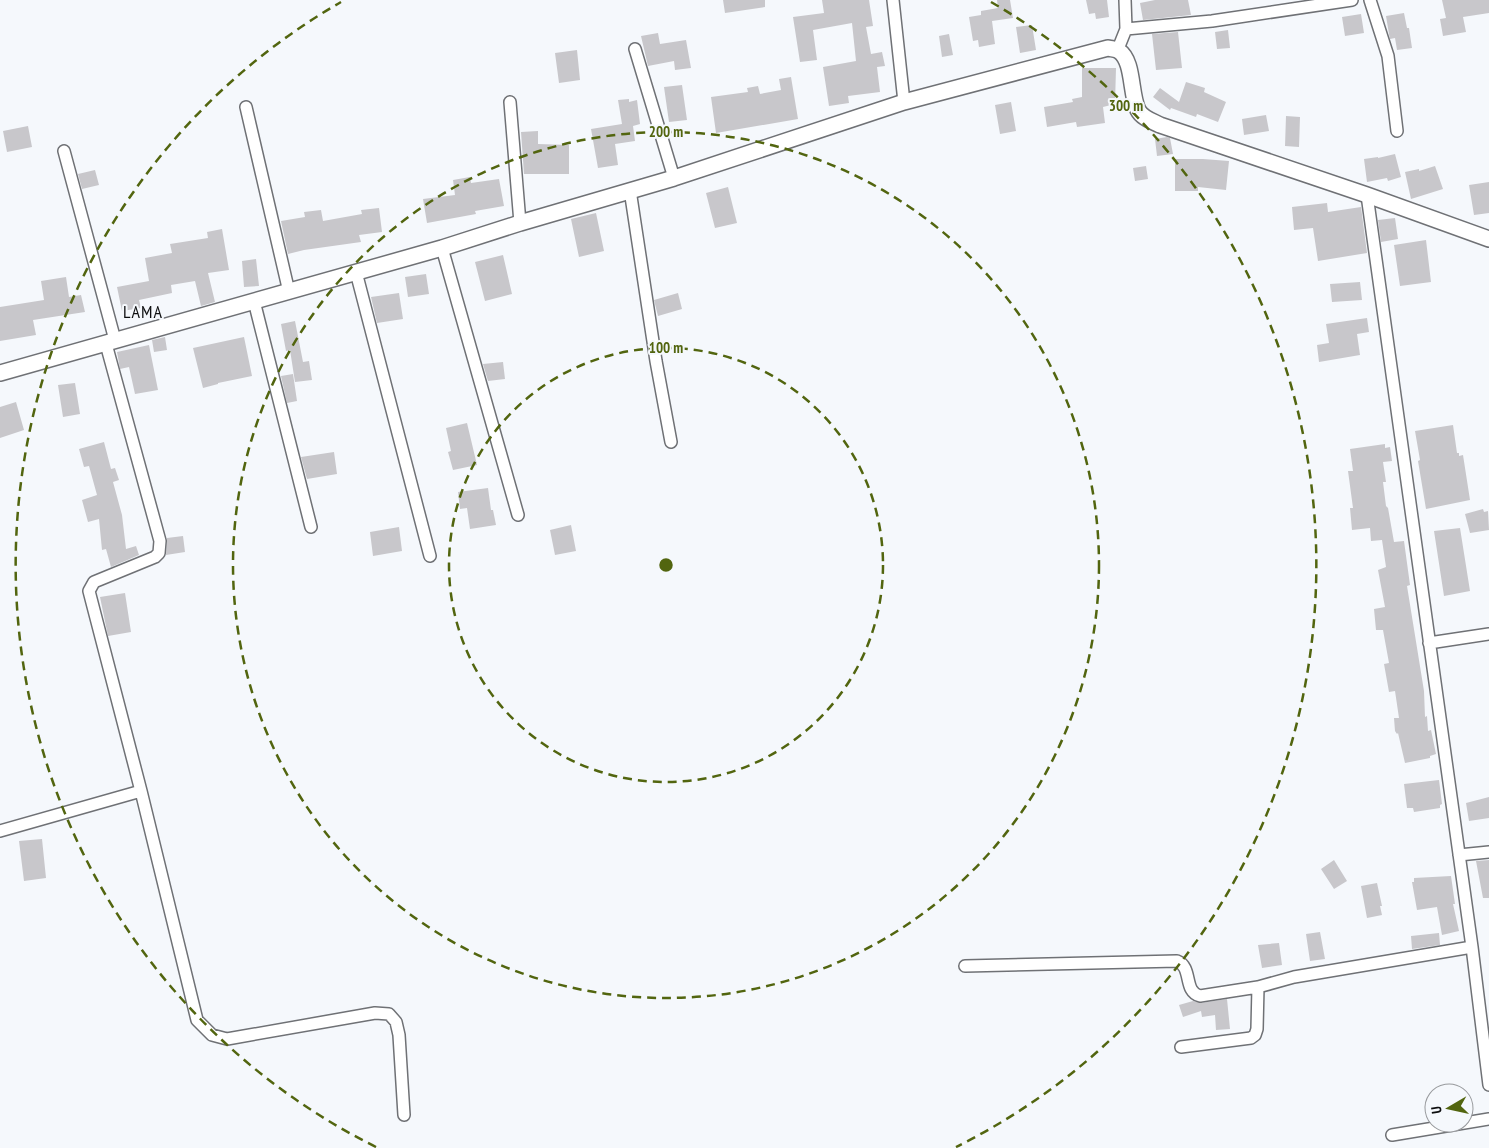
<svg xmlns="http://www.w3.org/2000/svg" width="1489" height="1148" font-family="'PT Sans Narrow',sans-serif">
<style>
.building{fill:#c8c7cb}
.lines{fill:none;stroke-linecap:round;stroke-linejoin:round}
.minor-casing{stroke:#6f7175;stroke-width:14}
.tertiary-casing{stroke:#6f7175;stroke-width:18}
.minor{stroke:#fff;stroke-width:11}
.tertiary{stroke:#fff;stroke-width:15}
.ring{fill:none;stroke:#52650f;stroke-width:2.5;stroke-dasharray:9 6}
.labels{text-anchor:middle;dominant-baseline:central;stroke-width:4;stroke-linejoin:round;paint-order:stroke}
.quarter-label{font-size:18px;letter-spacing:1px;fill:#0d0e0f;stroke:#f5f8fc}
.centre{fill:#52650f;stroke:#f5f8fc;stroke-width:2.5}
.ring-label{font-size:15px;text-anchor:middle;font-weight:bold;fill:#52650f;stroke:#f5f8fc;stroke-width:4;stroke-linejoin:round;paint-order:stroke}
</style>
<rect width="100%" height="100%" fill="#f5f8fc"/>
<path class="building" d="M 723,0 L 765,0 L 765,7 L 725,13 Z
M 822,0 L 869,0 L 873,26 L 866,27 L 871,54 L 882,52 L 885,66 L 877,67 L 880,92 L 848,96 L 849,103 L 829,106 L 823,67 L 856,61 L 852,23 L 813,30 L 817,60 L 800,62 L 793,17 L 824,13 Z
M 997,0 L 1010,0 L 1013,18 L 992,21 L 995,44 L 979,47 L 978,40 L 973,41 L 969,17 L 981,15 L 981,11 L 998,8 Z
M 1086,0 L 1107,0 L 1109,17 L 1096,19 L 1095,13 L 1089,14 Z
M 1155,0 L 1188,0 L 1191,15 L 1143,20 L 1140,3 Z
M 1442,0 L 1489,0 L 1489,13 L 1463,17 L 1466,32 L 1443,36 L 1440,19 L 1446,18 Z
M 1404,13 L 1407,28 L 1409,28 L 1412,48 L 1397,50 L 1395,38 L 1390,39 L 1389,34 L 1386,16 Z
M 1361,14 L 1364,33 L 1345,36 L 1342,17 Z
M 1032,25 L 1036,50 L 1020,53 L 1016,27 Z
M 1228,30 L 1230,48 L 1217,49 L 1215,32 Z
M 1178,32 L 1182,68 L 1156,70 L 1152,34 Z
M 658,33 L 660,44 L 686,40 L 691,68 L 675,70 L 674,61 L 648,66 L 641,36 Z
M 949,34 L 953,55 L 942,57 L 939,36 Z
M 577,50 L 580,80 L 559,83 L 555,53 Z
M 1082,68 L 1116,68 L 1115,104 L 1103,107 L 1105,123 L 1077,127 L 1076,122 L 1047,127 L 1044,107 L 1073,102 L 1072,99 L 1082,97 Z
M 791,77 L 798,119 L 716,133 L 711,97 L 748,92 L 747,88 L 758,86 L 760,94 L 781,90 L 779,79 Z
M 1186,82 L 1205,88 L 1204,92 L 1226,102 L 1218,122 L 1197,114 L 1196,117 L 1171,108 L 1170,110 L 1153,97 L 1160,88 L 1179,102 Z
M 682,85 L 687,120 L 669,122 L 664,87 Z
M 629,99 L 629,102 L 637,100 L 640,124 L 633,126 L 635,141 L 615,144 L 618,165 L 598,168 L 591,129 L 622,124 L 618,100 Z
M 1011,102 L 1016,131 L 1000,134 L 995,105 Z
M 1266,115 L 1269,131 L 1244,135 L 1242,119 Z
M 1286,116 L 1300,117 L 1299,147 L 1285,146 Z
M 28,126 L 32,147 L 7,152 L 3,131 Z
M 538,131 L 538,144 L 569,145 L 569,174 L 524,174 L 521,132 Z
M 1167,137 L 1170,138 L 1173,154 L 1157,156 L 1155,139 Z
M 1395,154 L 1401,177 L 1388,181 L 1387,178 L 1367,182 L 1364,159 L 1378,157 L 1378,158 Z
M 1175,159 L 1203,159 L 1229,161 L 1226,190 L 1198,187 L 1198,191 L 1175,191 Z
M 1146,166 L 1148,179 L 1135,181 L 1133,168 Z
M 1435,166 L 1443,189 L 1411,199 L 1405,172 L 1419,169 L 1419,171 Z
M 95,170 L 99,185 L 82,189 L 78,174 Z
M 470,177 L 471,183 L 499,179 L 504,206 L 475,211 L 476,214 L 427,223 L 423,199 L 455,195 L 453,180 Z
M 1489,182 L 1489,213 L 1474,215 L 1469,185 Z
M 728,187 L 737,223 L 715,228 L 706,193 Z
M 1327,203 L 1328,212 L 1361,207 L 1367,253 L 1318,261 L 1313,228 L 1294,230 L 1292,207 Z
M 379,208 L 382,232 L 359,235 L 361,242 L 304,250 L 288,254 L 281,221 L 305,217 L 304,212 L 321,210 L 323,221 L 362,214 L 361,210 Z
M 596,213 L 604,251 L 579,257 L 571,219 Z
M 1395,218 L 1398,239 L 1381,242 L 1378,220 Z
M 222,229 L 229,270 L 208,273 L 215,302 L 201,306 L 195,281 L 171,285 L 172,293 L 139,300 L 141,308 L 122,311 L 117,287 L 149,281 L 145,258 L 172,253 L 170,244 L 208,238 L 207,232 Z
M 1426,240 L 1431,282 L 1400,286 L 1394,245 Z
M 503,255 L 512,294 L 485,301 L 475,262 Z
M 256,259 L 259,286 L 244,287 L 242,261 Z
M 426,274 L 429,294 L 408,297 L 405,277 Z
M 66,277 L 69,297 L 81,295 L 85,312 L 33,320 L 36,335 L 0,341 L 0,307 L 44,300 L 41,281 Z
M 1360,282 L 1362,300 L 1332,302 L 1330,284 Z
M 399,293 L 403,319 L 377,323 L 371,297 Z
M 678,293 L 682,309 L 658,316 L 654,300 Z
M 1367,318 L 1369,332 L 1357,334 L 1360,355 L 1319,362 L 1317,345 L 1329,343 L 1326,324 Z
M 295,321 L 303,362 L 309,361 L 312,380 L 295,382 L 290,350 L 286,351 L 281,324 Z
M 165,337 L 167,350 L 154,352 L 152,340 Z
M 244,337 L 252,376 L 218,383 L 218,384 L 203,388 L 193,348 Z
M 149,345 L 158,390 L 135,394 L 129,367 L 120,369 L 117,352 Z
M 503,362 L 505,379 L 488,381 L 483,364 Z
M 293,374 L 297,401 L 287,403 L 281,376 Z
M 75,383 L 80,414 L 63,417 L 58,385 Z
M 16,402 L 24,430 L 0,438 L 0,407 Z
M 467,423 L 477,465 L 453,470 L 448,452 L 451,451 L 446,428 Z
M 1453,425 L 1457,453 L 1459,453 L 1459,456 L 1463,455 L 1470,500 L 1426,509 L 1418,461 L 1420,460 L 1415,431 Z
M 104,442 L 111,469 L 115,468 L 119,480 L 113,482 L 122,515 L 126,549 L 136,546 L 139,555 L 111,567 L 106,549 L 102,550 L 99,519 L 88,522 L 82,500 L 97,495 L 89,466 L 84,467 L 79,449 Z
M 1385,444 L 1385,448 L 1390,447 L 1392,461 L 1383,462 L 1386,482 L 1383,482 L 1386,506 L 1388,508 L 1394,542 L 1404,541 L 1410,585 L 1407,586 L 1424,691 L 1425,717 L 1427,716 L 1428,731 L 1431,730 L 1436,754 L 1430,756 L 1430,758 L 1405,763 L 1398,733 L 1397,734 L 1395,731 L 1394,718 L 1399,718 L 1395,691 L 1389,692 L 1384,664 L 1389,663 L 1383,630 L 1376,630 L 1374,609 L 1385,607 L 1378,570 L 1386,567 L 1382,540 L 1371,541 L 1370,528 L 1352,530 L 1350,508 L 1353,508 L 1348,471 L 1353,471 L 1350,449 Z
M 334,452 L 337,474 L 307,479 L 301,457 Z
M 488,488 L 491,510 L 493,510 L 496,525 L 470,529 L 467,508 L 460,509 L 458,492 Z
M 1483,509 L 1484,512 L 1488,511 L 1489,530 L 1470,533 L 1465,514 Z
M 571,525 L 576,551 L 555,555 L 550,530 Z
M 399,527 L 402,551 L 373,556 L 370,532 Z
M 1460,528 L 1470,591 L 1444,596 L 1434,531 Z
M 183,536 L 185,552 L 166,555 L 167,538 Z
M 125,593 L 131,632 L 108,636 L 100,597 Z
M 1439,780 L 1442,804 L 1440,805 L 1440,808 L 1414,812 L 1413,808 L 1407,808 L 1404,784 Z
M 1489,797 L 1489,818 L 1469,821 L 1466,803 Z
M 42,839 L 46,878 L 24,881 L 19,841 Z
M 1334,860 L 1347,881 L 1334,889 L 1321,869 Z
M 1489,860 L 1489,898 L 1483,898 L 1476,861 Z
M 1451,876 L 1455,904 L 1453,904 L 1459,931 L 1442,935 L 1437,907 L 1417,910 L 1412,882 L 1414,882 L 1414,878 Z
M 1377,883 L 1382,906 L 1380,906 L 1382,915 L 1367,918 L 1361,886 Z
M 1320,932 L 1325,959 L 1310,961 L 1306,934 Z
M 1439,933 L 1440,945 L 1412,949 L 1411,936 Z
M 1279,943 L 1282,965 L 1262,968 L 1258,945 Z
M 1227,999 L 1230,1029 L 1216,1030 L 1215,1015 L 1202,1017 L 1201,1011 L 1183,1017 L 1179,1005 L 1193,1001 L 1201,1003 Z"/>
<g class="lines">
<defs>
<path id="minor" d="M 893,0 L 904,102
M 1370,0 L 1388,56 L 1397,131
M 1126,29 L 1212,21 L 1352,0
M 635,49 L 674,178
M 1118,49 L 1126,29 L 1125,0
M 510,102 L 520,223
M 246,107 L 289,292
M 64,151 L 115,340
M 630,190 L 656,361 L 671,442
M 1367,195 L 1472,947 L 1489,1085
M 442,248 L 518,515
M 356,272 L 430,556
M 254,301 L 311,527
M 106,344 L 160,541 L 159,553 L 155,557 L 94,582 L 89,591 L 141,791 L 197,1020 L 212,1035 L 227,1039 L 375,1013 L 389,1014 L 396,1022 L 399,1035 L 404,1115
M 1429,643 L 1489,634
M 0,831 L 141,791
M 1459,855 L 1489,852
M 965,966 L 1177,961 C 1193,967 1183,992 1200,996 L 1258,987
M 1181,1047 L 1251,1038 L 1255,1035 L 1257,1029 L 1258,987 L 1294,977 L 1472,947
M 1392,1135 L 1489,1119"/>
<path id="tertiary" d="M 0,373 L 442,248 L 520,223 L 674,178 L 904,102 L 1108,48 C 1112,49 1116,49 1119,51 C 1134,61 1130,94 1138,110 C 1142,118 1152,121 1160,125 L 1367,195 L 1489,239"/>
</defs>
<use href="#minor" class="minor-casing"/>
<use href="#tertiary" class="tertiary-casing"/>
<use href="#minor" class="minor"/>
<use href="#tertiary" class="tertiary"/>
</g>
<g class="ring">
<circle cx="666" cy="565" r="217"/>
<circle cx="666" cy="565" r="433"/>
<path d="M376 1147A650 650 0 0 1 341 2M991 2A650 650 0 0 1 956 1147"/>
</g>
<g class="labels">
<g class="quarter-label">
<text x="143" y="311">LAMA</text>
</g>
</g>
<circle cx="666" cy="565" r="8" class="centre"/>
<g class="ring-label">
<text x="1126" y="111">300 m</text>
<text x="666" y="137">200 m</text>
<text x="666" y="353">100 m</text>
</g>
<g transform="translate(1449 1108) rotate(261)"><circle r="24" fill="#f5f8fc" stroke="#989a9d"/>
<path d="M0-4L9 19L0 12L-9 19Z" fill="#52650f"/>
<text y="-8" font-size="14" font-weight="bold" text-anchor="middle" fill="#0d0e0f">U</text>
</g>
</svg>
